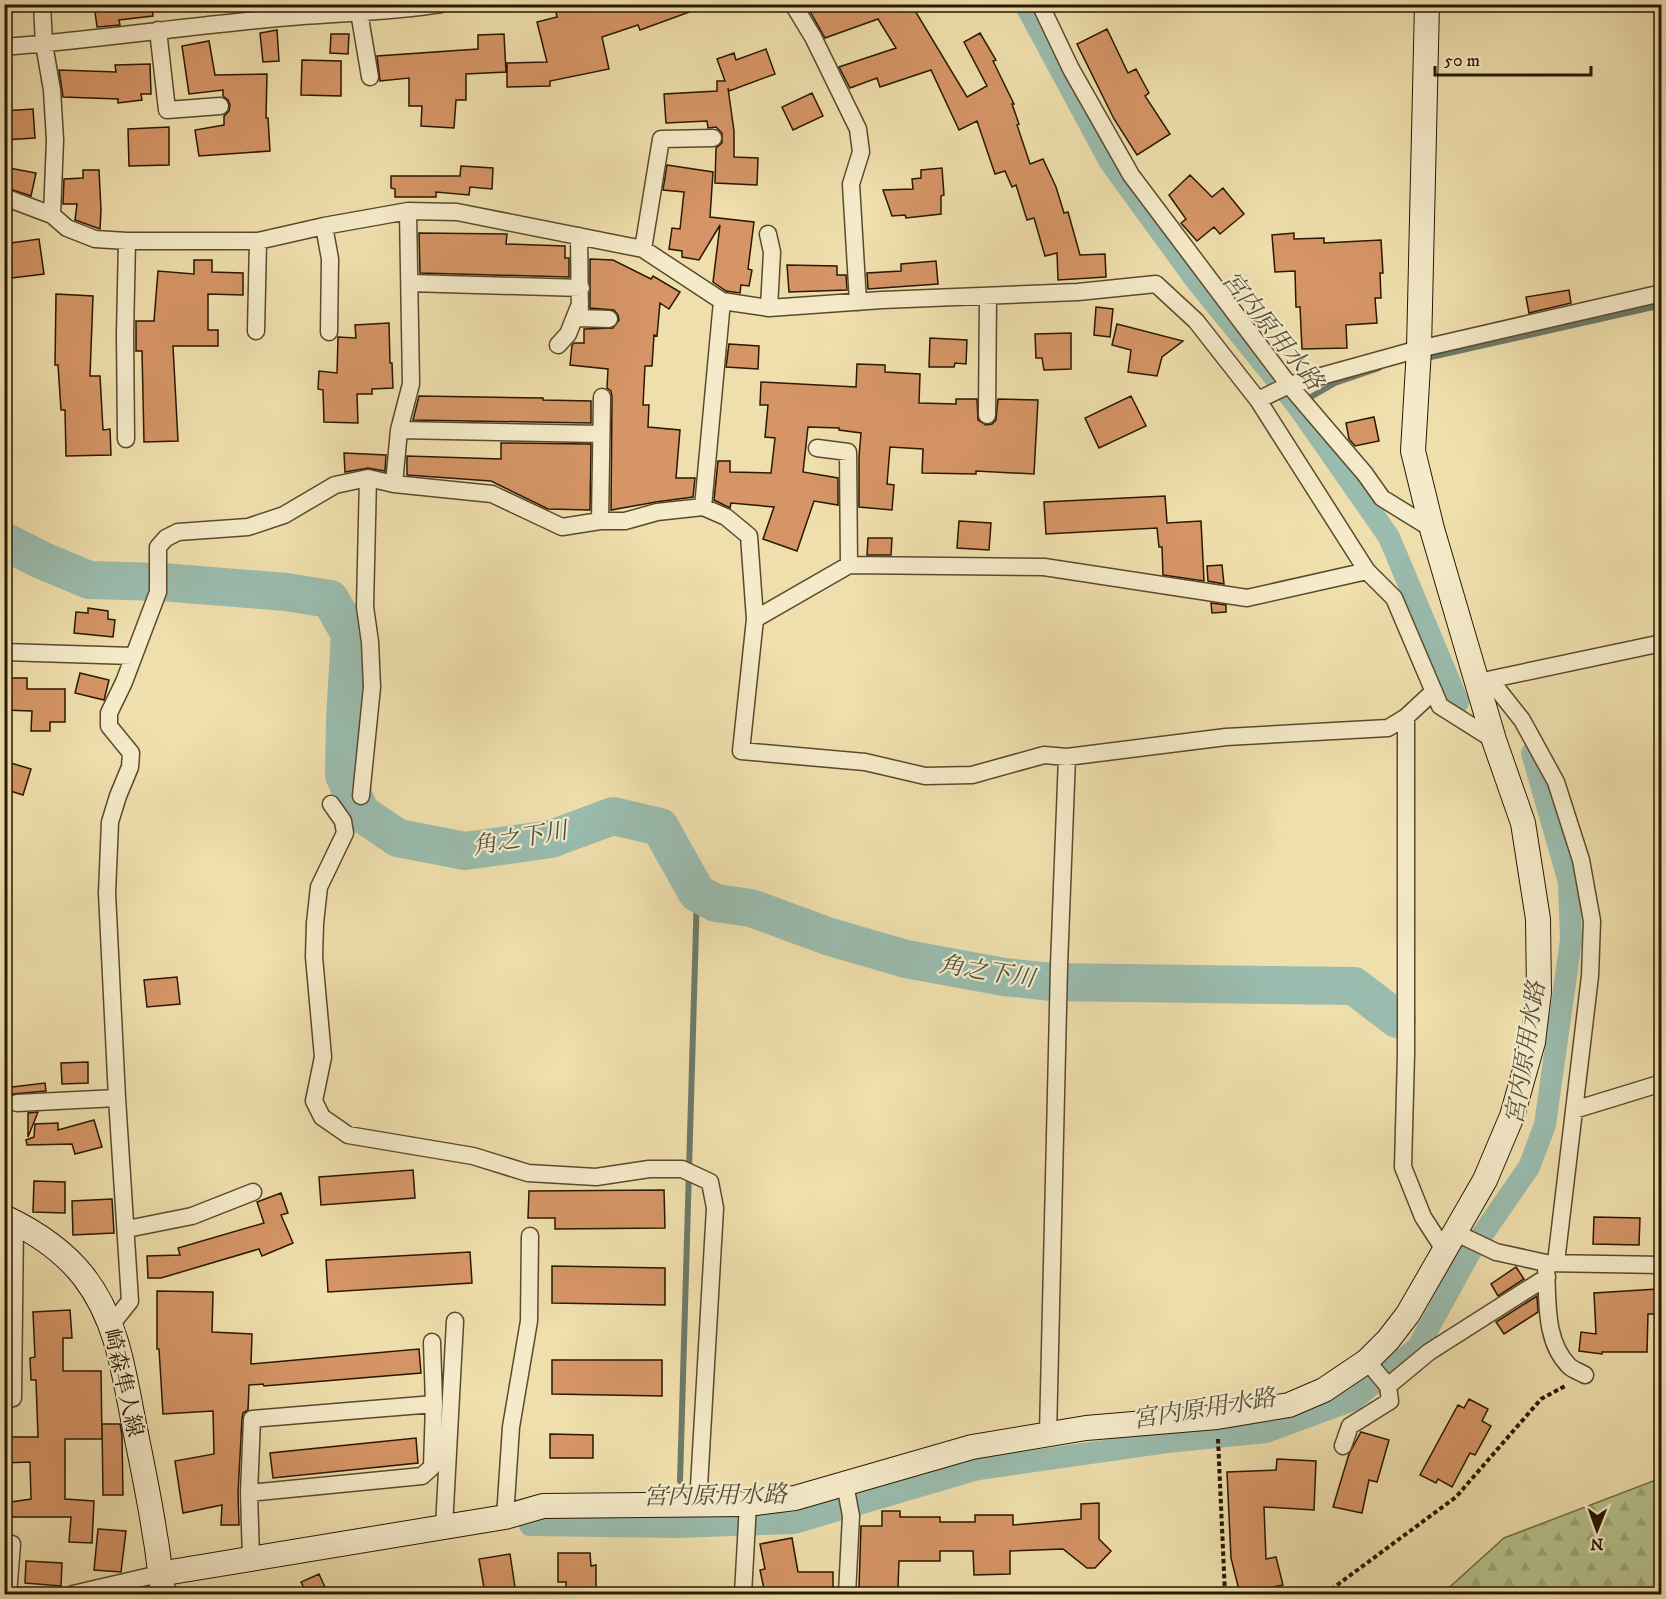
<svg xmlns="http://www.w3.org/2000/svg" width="1666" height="1599" font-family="'IM FELL DW Pica','Noto Serif JP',serif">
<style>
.forest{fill:url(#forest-firs);stroke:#706d47;stroke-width:1.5}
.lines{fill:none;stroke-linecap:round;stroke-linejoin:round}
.stream{stroke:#6d7a69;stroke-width:6}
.canal{stroke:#9abcae;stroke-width:22}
.river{stroke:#9abcae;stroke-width:38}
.building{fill:#d69566;stroke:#291802;stroke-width:1.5}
.street-casing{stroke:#5a4a2c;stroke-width:19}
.secondary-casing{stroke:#291802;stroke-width:26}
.path{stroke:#291802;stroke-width:4;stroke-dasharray:4.5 3;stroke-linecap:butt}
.street{stroke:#f5eac9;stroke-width:16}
.secondary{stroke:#f5eac9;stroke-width:24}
.labels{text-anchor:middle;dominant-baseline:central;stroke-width:4.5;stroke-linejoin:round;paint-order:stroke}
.street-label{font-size:22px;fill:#291802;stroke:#f5eac9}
.water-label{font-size:24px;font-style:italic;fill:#51513e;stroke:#f5eac9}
</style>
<defs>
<pattern id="forest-firs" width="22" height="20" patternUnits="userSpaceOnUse" patternTransform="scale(1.5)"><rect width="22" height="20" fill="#b6c28c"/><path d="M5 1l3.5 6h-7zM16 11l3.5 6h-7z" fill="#9ca677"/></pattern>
</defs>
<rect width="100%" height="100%" fill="#efdfac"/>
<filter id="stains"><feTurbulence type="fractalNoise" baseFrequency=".00333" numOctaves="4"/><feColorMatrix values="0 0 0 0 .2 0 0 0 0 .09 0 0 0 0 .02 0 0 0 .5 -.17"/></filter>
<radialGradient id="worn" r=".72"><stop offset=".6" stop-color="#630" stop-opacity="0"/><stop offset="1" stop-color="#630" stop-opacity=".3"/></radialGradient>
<path class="forest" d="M 1661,1478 L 1661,1594 L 1442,1594 L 1504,1538 Z"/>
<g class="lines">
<path class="stream" d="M 1431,357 L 1662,305
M 1304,401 L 1335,383 L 1379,368
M 680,1481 L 697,893
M 677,1527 L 678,1521"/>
<path class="canal" d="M 1025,4 L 1110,162 L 1195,279 L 1297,405 L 1389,537 L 1458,702
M 530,1525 L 677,1527 L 794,1523 L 978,1469 L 1167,1442 L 1266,1432 L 1353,1400 L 1418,1347 L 1469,1254 L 1529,1167 L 1545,1125 L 1571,940 L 1569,882 L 1532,753
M 133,1594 L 140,1593"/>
<path class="river" d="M 4,541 L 41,560 L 89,580 L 162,582 L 286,592 L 330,599 L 350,634 L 345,720 L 344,775 L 361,813 L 398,838 L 465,851 L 551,839 L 613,816 L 660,827 L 697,893 L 716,903 L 751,908 L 827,936 L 906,959 L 1004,977 L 1052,982 L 1354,986 L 1397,1019"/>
</g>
<path class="building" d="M 94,4 L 152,4 L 153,16 L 119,20 L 120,25 L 97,27 Z
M 554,4 L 703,4 L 703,7 L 640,30 L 638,25 L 602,37 L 609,69 L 550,81 L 550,86 L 507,87 L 507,63 L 547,62 L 537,22 L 557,17 Z
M 806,4 L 911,4 L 967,97 L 987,86 L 964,42 L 980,33 L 996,60 L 993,61 L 1014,104 L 1012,104 L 1019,124 L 1017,125 L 1030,164 L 1043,159 L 1056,187 L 1064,213 L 1068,212 L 1080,255 L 1105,254 L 1106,277 L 1058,280 L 1057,253 L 1045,256 L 1034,218 L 1027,220 L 1016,185 L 1012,187 L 1005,171 L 995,174 L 977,121 L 959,130 L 931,70 L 880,87 L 877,78 L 850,88 L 839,67 L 896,48 L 878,19 L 825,38 Z
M 1107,29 L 1128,73 L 1136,69 L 1149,93 L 1145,96 L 1170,134 L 1137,155 L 1114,119 L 1077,44 Z
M 277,30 L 279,61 L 263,62 L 260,33 Z
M 331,34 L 349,34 L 348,54 L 330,53 Z
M 504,34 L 506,72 L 466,74 L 466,100 L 456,100 L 454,128 L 421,126 L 422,106 L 409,106 L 409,78 L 380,81 L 377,56 L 478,49 L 478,35 Z
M 209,41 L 215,75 L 267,74 L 266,118 L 268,118 L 270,151 L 199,156 L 195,130 L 224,125 L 224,116 L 229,111 L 230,105 L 228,100 L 223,96 L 223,90 L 189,94 L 182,46 Z
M 766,49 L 775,74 L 729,91 L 728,88 L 734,131 L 734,157 L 758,158 L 757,185 L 715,183 L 716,148 L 722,143 L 722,133 L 716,127 L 708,128 L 707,121 L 666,123 L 664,94 L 717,91 L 717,81 L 725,81 L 717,59 L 734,53 L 736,60 Z
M 302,60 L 341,61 L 341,96 L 301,95 Z
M 150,64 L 151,94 L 141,94 L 142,100 L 118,103 L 118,99 L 63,97 L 59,70 L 116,72 L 115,65 Z
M 812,93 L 823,116 L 793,130 L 782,107 Z
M 33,109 L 35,138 L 4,140 L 4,111 Z
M 169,127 L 169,165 L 129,166 L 128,129 Z
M 667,165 L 713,172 L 710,217 L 754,222 L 748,269 L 752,270 L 749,286 L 741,285 L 740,293 L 726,291 L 713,282 L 720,225 L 699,260 L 682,257 L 682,251 L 669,249 L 672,228 L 680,229 L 684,192 L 663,190 Z
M 461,166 L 493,168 L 492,189 L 470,187 L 469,195 L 436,192 L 436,197 L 395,197 L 395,189 L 391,188 L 391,176 L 460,176 Z
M 4,167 L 36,173 L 31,196 L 4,187 Z
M 942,168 L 944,195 L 941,196 L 941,214 L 906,218 L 905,215 L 892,216 L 883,190 L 913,189 L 912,179 L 921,178 L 921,170 Z
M 83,170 L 99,170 L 101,210 L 100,229 L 75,220 L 77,204 L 63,204 L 64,179 L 83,178 Z
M 1190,175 L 1212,197 L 1223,188 L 1244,214 L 1220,234 L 1214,227 L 1197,241 L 1181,223 L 1186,219 L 1169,195 Z
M 419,233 L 507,234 L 506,244 L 565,246 L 565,258 L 569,258 L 569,277 L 420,273 Z
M 1294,233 L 1294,239 L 1324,238 L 1324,243 L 1381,240 L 1383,273 L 1380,273 L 1381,298 L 1375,298 L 1377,323 L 1346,325 L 1347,348 L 1302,349 L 1300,307 L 1296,307 L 1295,271 L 1275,272 L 1272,235 Z
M 39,239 L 44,274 L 4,279 L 4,244 Z
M 590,259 L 613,260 L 651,279 L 653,276 L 680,292 L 669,309 L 660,303 L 657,336 L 654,335 L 652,366 L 645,366 L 643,405 L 649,405 L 648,427 L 680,430 L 676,478 L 695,478 L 693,497 L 656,502 L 611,510 L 612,397 L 611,391 L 607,388 L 608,369 L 570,365 L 572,345 L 574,343 L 584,343 L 584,329 L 613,328 L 619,320 L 618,315 L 614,310 L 590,308 Z
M 194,260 L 212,260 L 212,272 L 243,273 L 243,295 L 208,294 L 208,330 L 218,330 L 218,346 L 173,346 L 178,441 L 144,442 L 142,351 L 136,351 L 136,321 L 154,321 L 158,271 L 194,274 Z
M 936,261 L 938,284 L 868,289 L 867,273 L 901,271 L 901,264 Z
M 787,265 L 837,266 L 837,275 L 846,275 L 847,290 L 789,292 Z
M 1569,290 L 1571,303 L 1529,313 L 1526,297 Z
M 56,294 L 93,296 L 90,376 L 100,376 L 103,430 L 110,429 L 111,455 L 66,456 L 65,410 L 61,410 L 58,365 L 55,365 Z
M 1096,307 L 1113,309 L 1110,337 L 1094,335 Z
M 389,323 L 390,363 L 392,363 L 393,388 L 372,389 L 372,394 L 357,394 L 358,423 L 324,422 L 323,390 L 318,389 L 319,371 L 337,373 L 338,337 L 356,338 L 355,325 Z
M 1117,324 L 1183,341 L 1162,357 L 1157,376 L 1128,372 L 1131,350 L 1112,345 Z
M 1071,333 L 1071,369 L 1044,370 L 1042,358 L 1036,358 L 1035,334 Z
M 930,338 L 967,340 L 966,364 L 955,363 L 954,367 L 929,367 Z
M 729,344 L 759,346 L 758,369 L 726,367 Z
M 857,364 L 885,365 L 885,372 L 920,374 L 919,403 L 956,404 L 956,399 L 977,399 L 978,420 L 986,425 L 992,424 L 996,420 L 998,399 L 1038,400 L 1034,474 L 976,471 L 976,474 L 922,473 L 923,449 L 890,447 L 887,484 L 894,485 L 892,510 L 859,507 L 859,457 L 861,433 L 839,430 L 839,428 L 808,427 L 803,472 L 838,478 L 838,505 L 814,501 L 797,551 L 763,539 L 774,507 L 731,503 L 730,508 L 714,500 L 718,461 L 730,461 L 730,472 L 771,473 L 775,438 L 765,437 L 768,405 L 760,405 L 761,382 L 856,387 Z
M 419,396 L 543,398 L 543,400 L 591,401 L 591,423 L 413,420 Z
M 1131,396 L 1146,426 L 1099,448 L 1085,418 Z
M 1374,417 L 1379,441 L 1355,446 L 1349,439 L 1346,423 Z
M 501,443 L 591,444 L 590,510 L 548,509 L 491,481 L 407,475 L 407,456 L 501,459 Z
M 344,453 L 386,455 L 385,471 L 368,468 L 345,472 Z
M 1165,496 L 1167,523 L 1201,521 L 1204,581 L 1163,575 L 1162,547 L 1159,547 L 1157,528 L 1046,534 L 1044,502 Z
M 959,521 L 991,523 L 989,550 L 957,548 Z
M 868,538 L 892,538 L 891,555 L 867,555 Z
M 1222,565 L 1224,584 L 1208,581 L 1207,566 Z
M 1211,603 L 1226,605 L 1226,612 L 1212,613 Z
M 88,608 L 108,611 L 108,619 L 115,620 L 113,637 L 74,633 L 76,612 L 88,613 Z
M 80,673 L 109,680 L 104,700 L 75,693 Z
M 6,678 L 27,678 L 27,689 L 65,689 L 65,722 L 50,722 L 50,731 L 31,731 L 32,711 L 4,710 Z
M 4,761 L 31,769 L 23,795 L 4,789 Z
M 177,977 L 180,1004 L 147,1007 L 144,980 Z
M 88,1062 L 88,1083 L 62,1084 L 61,1063 Z
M 45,1083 L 46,1091 L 12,1094 L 7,1099 L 7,1107 L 4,1107 L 4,1088 Z
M 38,1112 L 28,1137 L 28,1113 Z
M 94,1120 L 102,1147 L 75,1154 L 72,1144 L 27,1145 L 26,1140 L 34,1137 L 35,1124 L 58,1123 L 58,1130 Z
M 413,1170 L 415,1198 L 321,1205 L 319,1177 Z
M 34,1181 L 65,1182 L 65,1213 L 33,1212 Z
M 664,1190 L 665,1228 L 555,1229 L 555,1218 L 528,1218 L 529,1191 Z
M 281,1193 L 288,1213 L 281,1215 L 293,1243 L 262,1256 L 259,1249 L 161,1278 L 148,1278 L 147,1256 L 180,1255 L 178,1248 L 264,1223 L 257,1202 Z
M 112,1199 L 114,1233 L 73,1235 L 72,1201 Z
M 1594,1217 L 1640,1218 L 1639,1245 L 1593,1244 Z
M 470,1252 L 472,1283 L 328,1292 L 326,1260 Z
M 552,1266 L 665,1268 L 665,1305 L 552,1303 Z
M 1516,1267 L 1524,1279 L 1498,1296 L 1491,1284 Z
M 1657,1289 L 1657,1314 L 1648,1314 L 1647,1352 L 1602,1352 L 1602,1354 L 1579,1351 L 1581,1332 L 1596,1334 L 1594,1293 Z
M 157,1291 L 213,1292 L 212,1332 L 252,1334 L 251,1364 L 419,1349 L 421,1373 L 264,1386 L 263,1384 L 249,1385 L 248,1410 L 243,1413 L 242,1419 L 238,1493 L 239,1525 L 221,1525 L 222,1505 L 183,1513 L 175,1461 L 214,1454 L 213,1411 L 163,1414 L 159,1349 L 157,1349 Z
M 1537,1296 L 1538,1312 L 1504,1334 L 1496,1322 Z
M 70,1310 L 72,1338 L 63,1338 L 63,1371 L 101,1371 L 102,1439 L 65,1439 L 65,1499 L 94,1501 L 92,1543 L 69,1542 L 71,1517 L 4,1517 L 4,1503 L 31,1499 L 30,1462 L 4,1463 L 4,1437 L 38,1437 L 36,1380 L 31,1380 L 30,1358 L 35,1357 L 33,1312 Z
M 552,1360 L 662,1360 L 662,1396 L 552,1394 Z
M 1469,1399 L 1488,1409 L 1482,1421 L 1491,1426 L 1475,1455 L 1470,1453 L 1452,1487 L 1438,1479 L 1436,1483 L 1420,1475 L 1458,1405 L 1464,1408 Z
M 102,1424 L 120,1424 L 122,1435 L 123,1495 L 103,1495 Z
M 1361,1432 L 1389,1440 L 1377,1482 L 1369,1480 L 1362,1513 L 1333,1507 L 1349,1454 Z
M 550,1434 L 593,1435 L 593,1458 L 550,1458 Z
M 416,1438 L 418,1463 L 273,1478 L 270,1453 Z
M 1277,1459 L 1316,1461 L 1314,1510 L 1264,1507 L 1266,1559 L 1276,1557 L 1283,1585 L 1240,1594 L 1231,1558 L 1227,1472 L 1276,1470 Z
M 1099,1503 L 1099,1539 L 1111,1551 L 1095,1568 L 1087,1568 L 1063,1549 L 1010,1551 L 1010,1574 L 974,1575 L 973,1551 L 940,1551 L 940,1561 L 899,1561 L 898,1588 L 859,1588 L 861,1526 L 882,1526 L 882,1511 L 900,1511 L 900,1517 L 940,1517 L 940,1522 L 975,1522 L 975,1515 L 1013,1515 L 1013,1525 L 1081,1519 L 1081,1504 Z
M 98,1529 L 126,1531 L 121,1572 L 94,1570 Z
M 792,1538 L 798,1572 L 833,1572 L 833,1594 L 765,1594 L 760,1570 L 765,1569 L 760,1544 Z
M 558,1553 L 590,1553 L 591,1566 L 596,1565 L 596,1594 L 566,1594 L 566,1582 L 558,1582 Z
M 510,1554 L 516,1594 L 485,1594 L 479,1559 Z
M 26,1561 L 62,1563 L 61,1586 L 25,1583 Z
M 319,1574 L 328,1594 L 307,1594 L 301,1582 Z"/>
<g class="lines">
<defs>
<path id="street" d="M 42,4 L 44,44 L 52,90 L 55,140 L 52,215
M 793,4 L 813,37 L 858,129 L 861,152 L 851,184 L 858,302
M 1040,4 L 1071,69 L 1131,175 L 1289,385 L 1365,474 L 1382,498 L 1432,529
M 359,12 L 370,77
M 158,30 L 167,110 L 220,106
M 4,47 C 93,40 180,27 268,19 C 326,13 384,13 441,4
M 4,197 L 52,215 L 67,228 L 95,239 L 127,241 L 258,241 L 324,226 L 408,211 L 457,212 L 643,249 L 722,301 L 769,308 L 882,300 L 1078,292 L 1156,284 L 1196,321 L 1258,400 L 1289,385 L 1419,349 L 1662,293
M 324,226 L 330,259 L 329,332
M 768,234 L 772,252 L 769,308
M 579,236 L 580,318 L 609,319
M 643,249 L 661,139 L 713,138
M 410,283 L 581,288
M 256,331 L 258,241
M 558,345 L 568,334 L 580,304
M 1258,400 L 1367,571
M 987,415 L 988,296
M 399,430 L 601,434
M 126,439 L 125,334 L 127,241
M 817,448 L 848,452 L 849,565 L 1044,567 L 1247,598 L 1367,571 L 1394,598 L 1440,706 L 1494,740
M 394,484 L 399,430 L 411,384 L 408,211
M 703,507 L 722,301
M 600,521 L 602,397
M 755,619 L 849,565
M 4,652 L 133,656
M 1483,681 L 1662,643
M 1491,681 L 1522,720 L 1556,782 L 1581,860 L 1592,921 L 1590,976 L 1556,1262
M 1434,691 L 1406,717 L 1406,1054 L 1403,1167 L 1423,1217 L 1445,1251
M 361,796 L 372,687 L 370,642 L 365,607 L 368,478
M 331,804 L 343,821 L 345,833 L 319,887 L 315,923 L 314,957 L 323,1057 L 314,1101 L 322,1117 L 348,1135 L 473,1156 L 528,1173 L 596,1177 L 649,1169 L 682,1169 L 710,1182 L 715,1208 L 698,1504
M 17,1103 L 117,1098
M 1574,1110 L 1662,1083
M 127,1229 L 192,1216 L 253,1192
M 1456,1233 L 1496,1252 L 1546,1263 L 1662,1265
M 1546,1268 C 1548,1300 1544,1341 1569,1366 C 1573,1370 1580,1372 1585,1375
M 111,1325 L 130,1301 L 117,1098 L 107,893 L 110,822 L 118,796 L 130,767 L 131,753 L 109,726 L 109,713 L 124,682 L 158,592 L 158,547 L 166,538 L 178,532 L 248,527 L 284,515 L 335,485 L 368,478 L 394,484 L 492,494 L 562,527 L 600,521 L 625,521 L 657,512 L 703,507 L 726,517 L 749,536 L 755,619 L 741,751 L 865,762 L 925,776 L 972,775 L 1044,755 L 1067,757 L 1226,737 L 1388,728 L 1406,717
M 432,1342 L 434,1404
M 1367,1361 L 1388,1386
M 4,1399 L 13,1398 L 15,1222
M 1048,1434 L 1059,966 L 1067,757
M 1343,1446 L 1350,1426 L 1390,1401 L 1388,1386 L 1429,1352 L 1547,1277
M 845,1484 L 851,1516 L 847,1594
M 249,1493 L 422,1476 L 432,1467 L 434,1404 L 252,1419 L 249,1493 L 251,1559
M 505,1517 L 511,1427 L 529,1321 L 530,1236
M 444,1527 L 455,1321
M 4,1542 L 12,1544 L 8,1594
M 73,1594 L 159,1574
M 743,1594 L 748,1504"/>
<path id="secondary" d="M 4,1217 C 34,1231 64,1251 84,1277 C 115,1317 123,1366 132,1414 C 140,1455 149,1495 155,1536 C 159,1555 159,1575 164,1594
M 159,1574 L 505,1517 L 543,1506 L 748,1504 L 795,1498 L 972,1447 L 1086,1428 L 1217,1417 L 1289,1405 L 1324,1390 L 1367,1361 L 1388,1340 L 1408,1314 L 1485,1180 L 1512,1116 L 1533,1042 L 1539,992 L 1538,919 L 1523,823 L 1494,740 L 1432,529 L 1413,451 L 1419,349 L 1427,4"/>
</defs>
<use href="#street" class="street-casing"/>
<use href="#secondary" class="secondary-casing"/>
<path class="path" d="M 1218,1439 L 1225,1594
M 1325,1594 L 1456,1497 L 1541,1399 L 1565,1386"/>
<use href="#street" class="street"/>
<use href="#secondary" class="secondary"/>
</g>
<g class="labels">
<g class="street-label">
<text transform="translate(123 1383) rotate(77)">崎森隼人線</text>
</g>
<g class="water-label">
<text transform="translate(1272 331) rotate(51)">宮内原用水路</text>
<text transform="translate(520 839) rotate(-10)">角之下川</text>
<text transform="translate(987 972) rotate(9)">角之下川</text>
<text transform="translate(1526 1053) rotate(-81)">宮内原用水路</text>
<text transform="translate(1204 1409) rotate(-9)">宮内原用水路</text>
<text transform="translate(715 1496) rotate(-1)">宮内原用水路</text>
</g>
</g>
<rect width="1666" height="1599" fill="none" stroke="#efdfac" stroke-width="24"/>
<rect x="6" y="6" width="1654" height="1587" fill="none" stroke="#291802" stroke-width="3"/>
<rect x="12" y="12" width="1642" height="1575" fill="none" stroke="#291802" stroke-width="1.5"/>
<g transform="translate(1597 1530) rotate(181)" stroke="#f5eac9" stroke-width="4.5" paint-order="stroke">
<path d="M0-4.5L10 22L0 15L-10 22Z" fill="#291802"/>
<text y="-9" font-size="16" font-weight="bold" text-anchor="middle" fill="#291802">N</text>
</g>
<path d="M1435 66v9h156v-9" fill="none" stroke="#291802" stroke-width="3"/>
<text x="1444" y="66" font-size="18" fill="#291802" stroke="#f5eac9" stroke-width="4.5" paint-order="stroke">50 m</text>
<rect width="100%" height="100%" filter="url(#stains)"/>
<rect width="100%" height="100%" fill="url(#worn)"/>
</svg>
